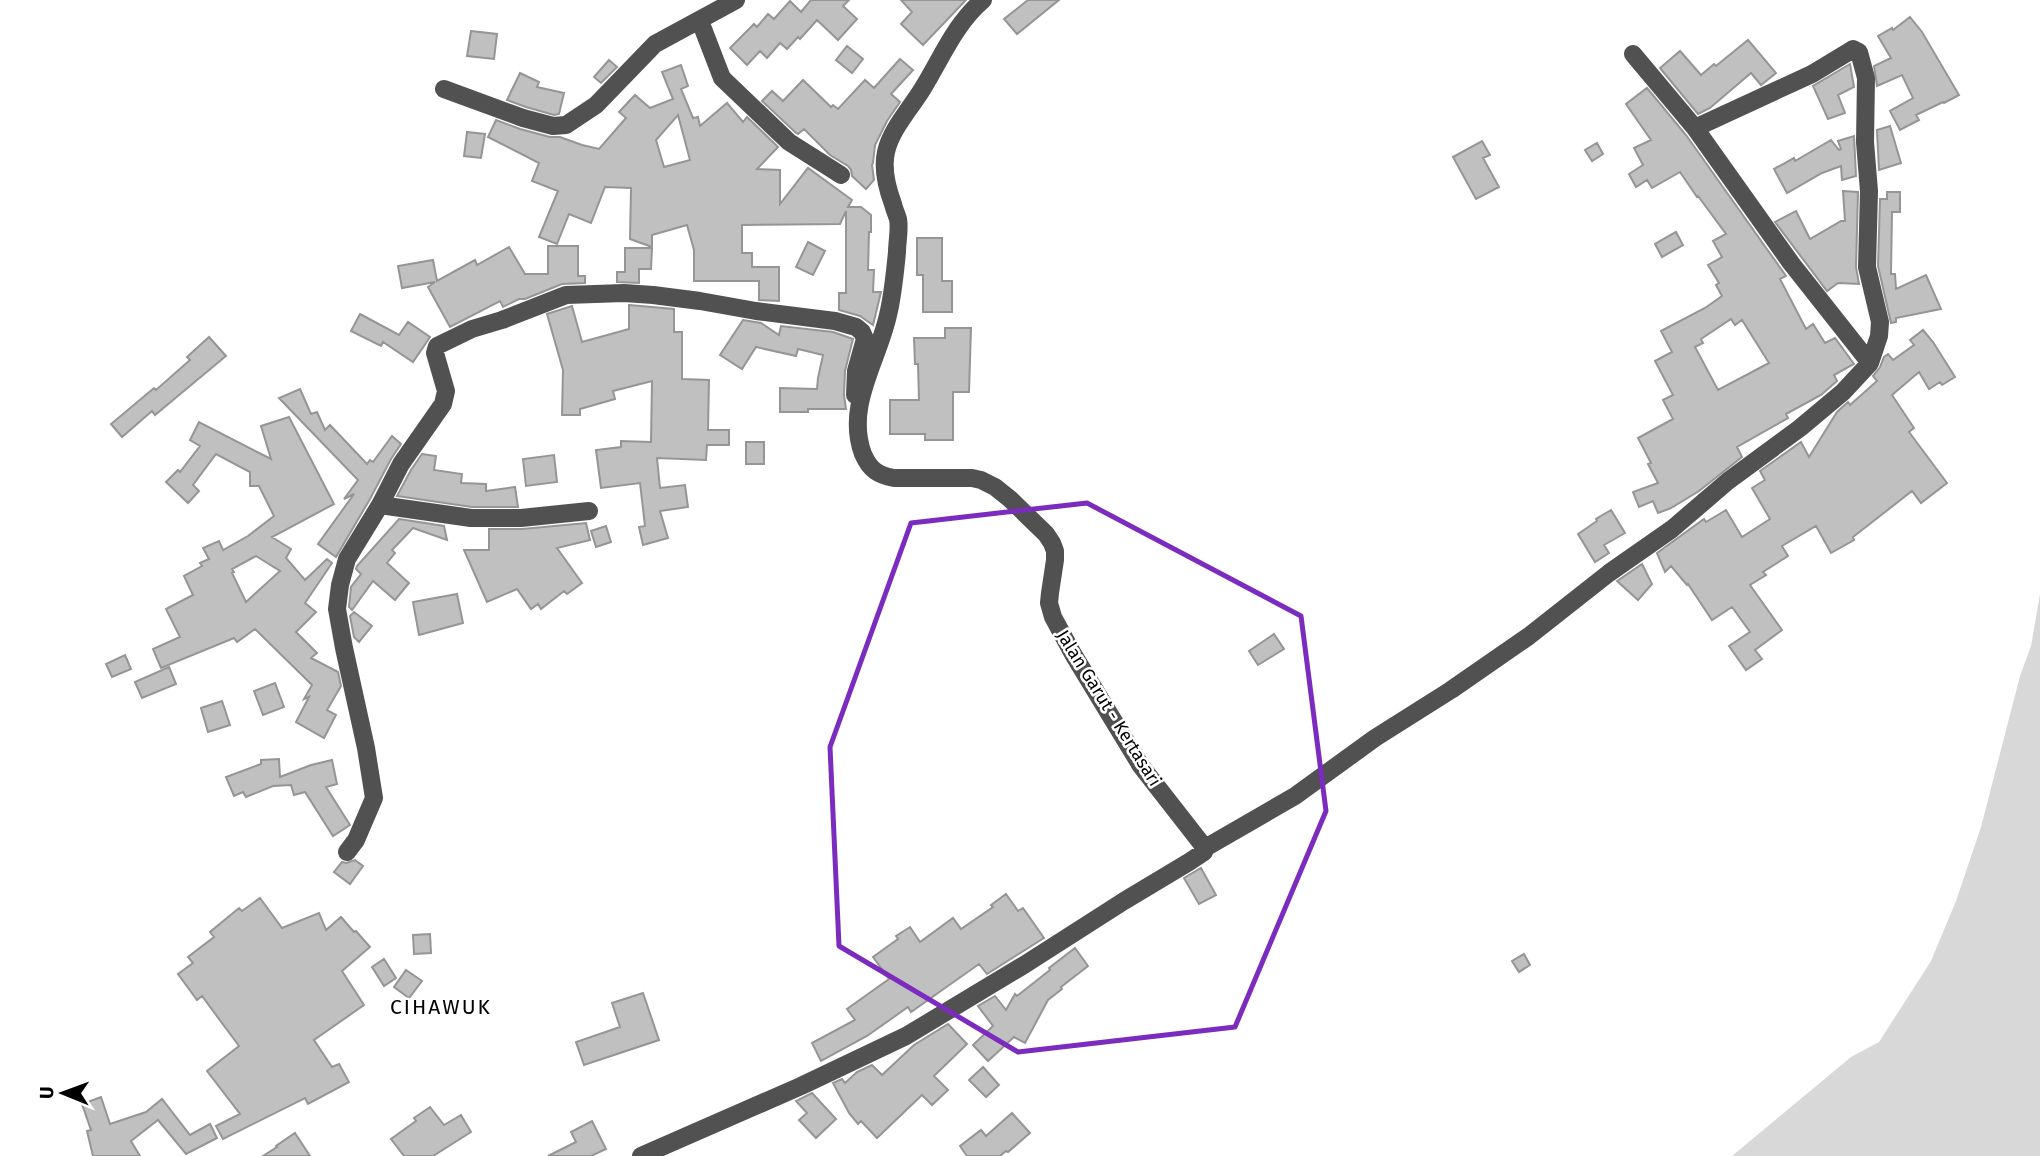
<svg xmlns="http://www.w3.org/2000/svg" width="2040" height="1156" font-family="'Fira Sans',sans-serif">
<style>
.green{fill:#d8d8d8}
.building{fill:#c0c0c0;stroke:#959595;stroke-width:2;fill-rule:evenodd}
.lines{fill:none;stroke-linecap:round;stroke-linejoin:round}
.minor{stroke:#515151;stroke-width:18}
.marked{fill:none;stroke:#7b2cbf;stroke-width:5;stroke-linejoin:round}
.labels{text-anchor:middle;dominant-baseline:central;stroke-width:5;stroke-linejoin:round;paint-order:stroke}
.street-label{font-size:18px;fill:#000;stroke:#fff}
.quarter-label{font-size:21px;letter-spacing:2px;fill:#000;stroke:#fff}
</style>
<rect width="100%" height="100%" fill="#fff"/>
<path class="green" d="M 2040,594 L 2040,1156 L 1732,1156 L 1851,1057 L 1879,1042 L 1931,961 L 1956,901 L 1981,827 L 2020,676 L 2031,646 Z"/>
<path class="building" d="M 811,0 L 849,0 L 843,6 L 857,19 L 838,40 L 817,20 L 800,39 L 798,37 L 787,49 L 780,43 L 767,58 L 760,51 L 747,65 L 730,48 L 754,24 L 757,27 L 768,14 L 774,19 L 790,1 L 801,12 Z
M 901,0 L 966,0 L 923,45 L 901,24 L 912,12 Z
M 1028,0 L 1059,0 L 1017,34 L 1004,19 Z
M 1910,17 L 1922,32 L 1959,95 L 1944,103 L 1943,102 L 1916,115 L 1919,120 L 1900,130 L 1890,111 L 1913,98 L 1902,75 L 1877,86 L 1874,66 L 1891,58 L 1878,36 L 1892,28 L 1893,30 Z
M 471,31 L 497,34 L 494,59 L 467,56 Z
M 1748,40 L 1776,73 L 1761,85 L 1751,73 L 1710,108 L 1698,114 L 1660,68 L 1680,51 L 1701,75 L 1714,64 L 1716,66 Z
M 847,46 L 863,59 L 852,73 L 836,60 Z
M 900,59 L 913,70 L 891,94 L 900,102 L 887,121 L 875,145 L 873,163 L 872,165 L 874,180 L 866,189 L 852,176 L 851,170 L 848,166 L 830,155 L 804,129 L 798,134 L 796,133 L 762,101 L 772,91 L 783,101 L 803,80 L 831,107 L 833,105 L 838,109 L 865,80 L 874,88 Z
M 609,60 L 617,67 L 601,83 L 594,77 Z
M 1850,64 L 1854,87 L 1838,95 L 1845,113 L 1828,119 L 1813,86 Z
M 681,65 L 688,86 L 681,89 L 693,118 L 698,117 L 700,126 L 727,103 L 743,122 L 747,117 L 778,147 L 757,169 L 780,170 L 780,204 L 808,168 L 852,200 L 848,207 L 861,207 L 871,215 L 871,232 L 869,232 L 868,270 L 874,270 L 873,292 L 881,292 L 873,325 L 860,316 L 839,310 L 839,293 L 846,293 L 846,211 L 840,224 L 742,225 L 742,253 L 752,253 L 752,267 L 779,267 L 779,301 L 759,300 L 759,281 L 694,281 L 694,250 L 687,225 L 652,235 L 652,247 L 630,239 L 631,188 L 605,187 L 591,223 L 569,214 L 557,244 L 539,237 L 558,191 L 532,181 L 539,163 L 488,137 L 496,120 L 520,129 L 550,137 L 560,137 L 582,145 L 599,149 L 626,118 L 619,112 L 635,95 L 650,108 L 673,99 L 662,72 ZM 678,115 L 690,160 L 664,167 L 656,140 Z
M 520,73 L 539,82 L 537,87 L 564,93 L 559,114 L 554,115 L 526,107 L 507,100 Z
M 1647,88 L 1686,135 L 1786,276 L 1780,279 L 1806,329 L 1813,324 L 1825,343 L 1835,338 L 1854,364 L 1834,375 L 1837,381 L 1821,395 L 1786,414 L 1788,418 L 1737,447 L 1742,457 L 1699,491 L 1671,508 L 1658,513 L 1653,501 L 1639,507 L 1633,492 L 1658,483 L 1648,464 L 1651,463 L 1638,438 L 1673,419 L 1663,400 L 1673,395 L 1655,361 L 1672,352 L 1661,331 L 1705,308 L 1722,296 L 1716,285 L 1719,283 L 1708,265 L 1722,257 L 1713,241 L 1726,234 L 1698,196 L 1697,197 L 1680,172 L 1652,188 L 1647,180 L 1636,187 L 1629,174 L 1643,165 L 1634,148 L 1651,140 L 1626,104 ZM 1731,319 L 1735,325 L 1742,320 L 1769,363 L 1718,390 L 1695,347 L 1703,343 L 1701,339 Z
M 1890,126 L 1901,163 L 1879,170 L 1877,130 Z
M 467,132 L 485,134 L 481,158 L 464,156 Z
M 1854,136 L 1856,176 L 1842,180 L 1841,166 L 1822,173 L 1787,193 L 1774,169 L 1794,158 L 1795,161 L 1831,140 L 1839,150 L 1841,149 L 1838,141 Z
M 1482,141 L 1490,155 L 1483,158 L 1499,187 L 1476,199 L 1453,157 Z
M 1597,143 L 1603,154 L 1592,161 L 1585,150 Z
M 1843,191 L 1858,192 L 1856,267 L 1859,284 L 1838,283 L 1827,291 L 1775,222 L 1796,211 L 1810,239 L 1841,221 L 1845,221 Z
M 1887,192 L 1900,192 L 1900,212 L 1892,212 L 1891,274 L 1895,274 L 1896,289 L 1926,275 L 1941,309 L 1896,318 L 1896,322 L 1891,323 L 1878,266 L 1880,199 L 1887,199 Z
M 1676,232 L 1683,245 L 1662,257 L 1655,244 Z
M 917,238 L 942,238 L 942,281 L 952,281 L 952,312 L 923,312 L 923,275 L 917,275 Z
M 808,242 L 825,251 L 813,275 L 796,267 Z
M 548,246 L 578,246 L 578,276 L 585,276 L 585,283 L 562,284 L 525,299 L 519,299 L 503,307 L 500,301 L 450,327 L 428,287 L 435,282 L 402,288 L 398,266 L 433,260 L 437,281 L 475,260 L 477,265 L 509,247 L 525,274 L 548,274 Z
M 625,248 L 652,248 L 651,269 L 639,269 L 639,283 L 617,282 L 617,272 L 625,272 Z
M 629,305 L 674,309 L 674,332 L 682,332 L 682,379 L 709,380 L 708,430 L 729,430 L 729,445 L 707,445 L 706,460 L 657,458 L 660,488 L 685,485 L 688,507 L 660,511 L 668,538 L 643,545 L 639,527 L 645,526 L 640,483 L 601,488 L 596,450 L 621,447 L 621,441 L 651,442 L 652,381 L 613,391 L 615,399 L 580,409 L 580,415 L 562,415 L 563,370 L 547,314 L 572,306 L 582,342 L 629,329 Z
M 360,314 L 399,335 L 408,322 L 430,337 L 413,362 L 383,342 L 381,346 L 351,331 Z
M 743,320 L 761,323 L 779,335 L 781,326 L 833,332 L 853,339 L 845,371 L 844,395 L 846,409 L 808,409 L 808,412 L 780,412 L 780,388 L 817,389 L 818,378 L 823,355 L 798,349 L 796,356 L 756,347 L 742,369 L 720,355 Z
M 945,328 L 971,328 L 969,392 L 953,392 L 953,440 L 925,440 L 925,434 L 890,434 L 890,400 L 919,400 L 918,364 L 915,364 L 914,338 L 945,338 Z
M 1923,330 L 1933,342 L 1955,377 L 1942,385 L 1940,382 L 1929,389 L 1919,372 L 1892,395 L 1914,428 L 1909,432 L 1947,483 L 1921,503 L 1912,491 L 1853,537 L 1854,540 L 1831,553 L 1816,526 L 1782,546 L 1788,556 L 1763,572 L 1766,575 L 1750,585 L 1782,630 L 1755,650 L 1762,659 L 1746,670 L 1729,646 L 1750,632 L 1732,607 L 1712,620 L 1688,584 L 1687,585 L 1671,566 L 1665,572 L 1657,553 L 1704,519 L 1706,522 L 1726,510 L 1742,537 L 1770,519 L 1752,488 L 1765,480 L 1760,471 L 1801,442 L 1809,457 L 1837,412 L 1848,402 L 1850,405 L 1877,381 L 1873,376 L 1880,367 L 1884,357 L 1888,354 L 1893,360 L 1914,345 L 1910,340 Z
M 209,337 L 226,356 L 155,415 L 152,411 L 122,437 L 111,424 L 154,388 L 156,390 L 190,360 L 187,357 Z
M 300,389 L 311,414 L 317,412 L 325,430 L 330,425 L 367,464 L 370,460 L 373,462 L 392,436 L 401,444 L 391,459 L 370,499 L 336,557 L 318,544 L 354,494 L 344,499 L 358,480 L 279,398 Z
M 289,417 L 334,504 L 272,537 L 291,549 L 286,558 L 305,580 L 327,559 L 332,563 L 305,603 L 316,612 L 296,632 L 317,653 L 311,658 L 338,672 L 341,686 L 327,710 L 336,715 L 324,738 L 296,722 L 309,697 L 304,699 L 312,685 L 255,629 L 237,642 L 234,638 L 161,668 L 153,649 L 180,637 L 166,609 L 193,595 L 184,576 L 202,566 L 200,563 L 209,559 L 203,548 L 219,541 L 223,550 L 248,536 L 274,516 L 259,486 L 250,486 L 250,472 L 216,454 L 193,485 L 199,491 L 188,503 L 166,482 L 178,470 L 180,472 L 200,446 L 190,440 L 199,422 L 271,459 L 261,426 ZM 256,556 L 280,571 L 246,602 L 232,573 L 234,572 L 232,569 Z
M 746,442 L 764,442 L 764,464 L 746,464 Z
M 422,454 L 436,456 L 434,470 L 462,474 L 461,483 L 486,484 L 486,491 L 515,487 L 518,507 L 472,507 L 397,496 L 411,470 Z
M 554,455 L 557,482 L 526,486 L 523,459 Z
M 1611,510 L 1625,533 L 1604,545 L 1609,553 L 1595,562 L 1578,534 L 1597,521 L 1596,519 Z
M 399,519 L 444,526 L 447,540 L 413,528 L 392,550 L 395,553 L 387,563 L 409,583 L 395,600 L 373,581 L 352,610 L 349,607 L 351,587 L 361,574 L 356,569 L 357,566 Z
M 586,523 L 590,540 L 557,548 L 582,583 L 567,594 L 564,591 L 541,609 L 538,604 L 531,609 L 517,589 L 487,602 L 464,550 L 489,550 L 489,529 L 522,529 Z
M 606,526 L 611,542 L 596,547 L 591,531 Z
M 1642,564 L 1652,584 L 1638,600 L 1617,581 Z
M 457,594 L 463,623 L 419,635 L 413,602 Z
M 354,612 L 372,626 L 359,642 L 354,637 L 350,616 Z
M 1274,634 L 1284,649 L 1258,665 L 1249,651 Z
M 125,655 L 131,669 L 112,677 L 106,664 Z
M 169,667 L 176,684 L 142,698 L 135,682 Z
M 275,683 L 284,707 L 263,715 L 254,691 Z
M 222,701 L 230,725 L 208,732 L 201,708 Z
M 279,759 L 280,777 L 311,765 L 332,760 L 337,784 L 326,787 L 350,825 L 333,836 L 305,792 L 294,795 L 291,785 L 273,786 L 246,797 L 243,792 L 234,796 L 226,777 L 261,764 L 261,760 Z
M 355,860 L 363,866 L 350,884 L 334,872 L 342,862 L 346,863 Z
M 1201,868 L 1216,895 L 1199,904 L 1184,878 Z
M 1006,894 L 1018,911 L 1023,908 L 1044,938 L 987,974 L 979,964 L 911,1012 L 908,1007 L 867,1036 L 821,1061 L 812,1043 L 855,1020 L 847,1009 L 889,979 L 873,957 L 898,939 L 896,936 L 910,927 L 920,942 L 953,918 L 961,929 L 993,907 L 991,905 Z
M 260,898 L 282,928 L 319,913 L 326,930 L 341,917 L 354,932 L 356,931 L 370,947 L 342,971 L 364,1005 L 314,1040 L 332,1067 L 339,1064 L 349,1082 L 308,1104 L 305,1098 L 223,1139 L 216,1126 L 240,1114 L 207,1071 L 239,1046 L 202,996 L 197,1000 L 178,974 L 193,963 L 188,957 L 214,937 L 210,932 L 239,908 L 242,911 Z
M 430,934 L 431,953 L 414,954 L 413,935 Z
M 1075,948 L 1088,966 L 1061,987 L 1062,989 L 1048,1000 L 1025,1043 L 1014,1037 L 988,1061 L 973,1045 L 993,1026 L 978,1006 L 995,996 L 1006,1010 L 1015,994 L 1017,996 L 1050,970 L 1049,968 Z
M 1524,954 L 1530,965 L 1519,972 L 1512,961 Z
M 384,959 L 396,978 L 384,986 L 372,967 Z
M 406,970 L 422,981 L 409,998 L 394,987 Z
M 643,993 L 659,1040 L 584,1065 L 576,1042 L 620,1027 L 612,1003 Z
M 948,1024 L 967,1044 L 934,1076 L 948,1090 L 932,1105 L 922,1095 L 877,1138 L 861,1121 L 858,1124 L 849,1113 L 833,1083 L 842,1079 L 845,1083 L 857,1072 L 872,1065 L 882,1075 L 914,1045 Z
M 983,1067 L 999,1085 L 986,1097 L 969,1080 Z
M 812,1093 L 836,1119 L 816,1138 L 799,1120 L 807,1113 L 796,1101 Z
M 101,1097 L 110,1124 L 146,1112 L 162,1099 L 190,1135 L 210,1124 L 217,1138 L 186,1154 L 158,1120 L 131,1141 L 140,1156 L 93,1156 L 87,1131 L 91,1130 L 82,1104 Z
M 430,1107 L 444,1125 L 461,1115 L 471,1132 L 433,1156 L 404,1156 L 391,1139 L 416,1121 L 414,1118 Z
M 1012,1113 L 1030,1133 L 1008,1152 L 1006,1151 L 1000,1156 L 967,1156 L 960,1146 L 981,1130 L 986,1136 Z
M 592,1121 L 606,1149 L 591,1156 L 548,1156 L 576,1142 L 571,1132 Z
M 295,1133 L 310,1156 L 263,1156 L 277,1147 L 276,1146 Z"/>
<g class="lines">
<path class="minor" d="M 700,21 L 722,78 L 789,142 L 841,175
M 444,89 L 523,118 L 553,126 L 566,125 L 596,105 L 655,44 L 736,0
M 1695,128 L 1812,74 L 1850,51 L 1853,49 L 1859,52 L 1866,78 L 1865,142 L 1869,191 L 1867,267 L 1880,322 L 1879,336 L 1870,363
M 380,505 L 471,518 L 521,518 L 589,511
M 1205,848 L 1295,796 L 1375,738 L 1451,690 L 1529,636 L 1609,573 L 1672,529 L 1728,481 L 1800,428 L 1843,392 L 1870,363 L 1791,263 L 1695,128 L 1633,54
M 347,852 L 356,840 L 374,798 L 366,748 L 344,648 L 337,609 L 340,585 L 347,559 L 380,505 L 401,464 L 443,404 L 446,391 L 435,353 L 437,346 L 472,329 L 502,320 L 566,295 L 624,293 L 653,295 L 700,301 L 756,311 L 835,321 L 856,327 L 862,332 L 865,339 L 856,371 L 855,395
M 641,1156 L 801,1086 L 906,1036 L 1024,965 L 1124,901 L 1189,862 L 1204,852 L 1205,848 L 1141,766 L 1073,654 L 1053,617 L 1049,603 L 1050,593 L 1055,560 L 1055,551 L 1052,543 L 1046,534 L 1010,499 L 995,487 L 981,480 L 972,478 L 894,478 C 878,475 870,470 863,454 C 845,406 878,361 888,315 C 893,295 895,272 897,252 C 897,242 900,229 898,219 C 897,215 894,209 893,204 C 887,188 882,170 886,152 C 891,129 911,108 923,88 C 942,57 955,24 983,0"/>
</g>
<path class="marked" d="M 1087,503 L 1301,616 L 1326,811 L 1235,1027 L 1018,1052 L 839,946 L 830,747 L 911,523 Z"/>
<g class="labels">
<g class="street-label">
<text transform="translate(1109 708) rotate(58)">Jalan Garut - Kertasari</text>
</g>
<g class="quarter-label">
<text x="441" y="1007">CIHAWUK</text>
</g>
</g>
<g transform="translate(63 1093) rotate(271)" stroke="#ffffff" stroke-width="5" paint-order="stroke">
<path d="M0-5L12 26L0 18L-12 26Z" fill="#000000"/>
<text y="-10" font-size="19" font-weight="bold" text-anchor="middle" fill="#000000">U</text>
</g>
</svg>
